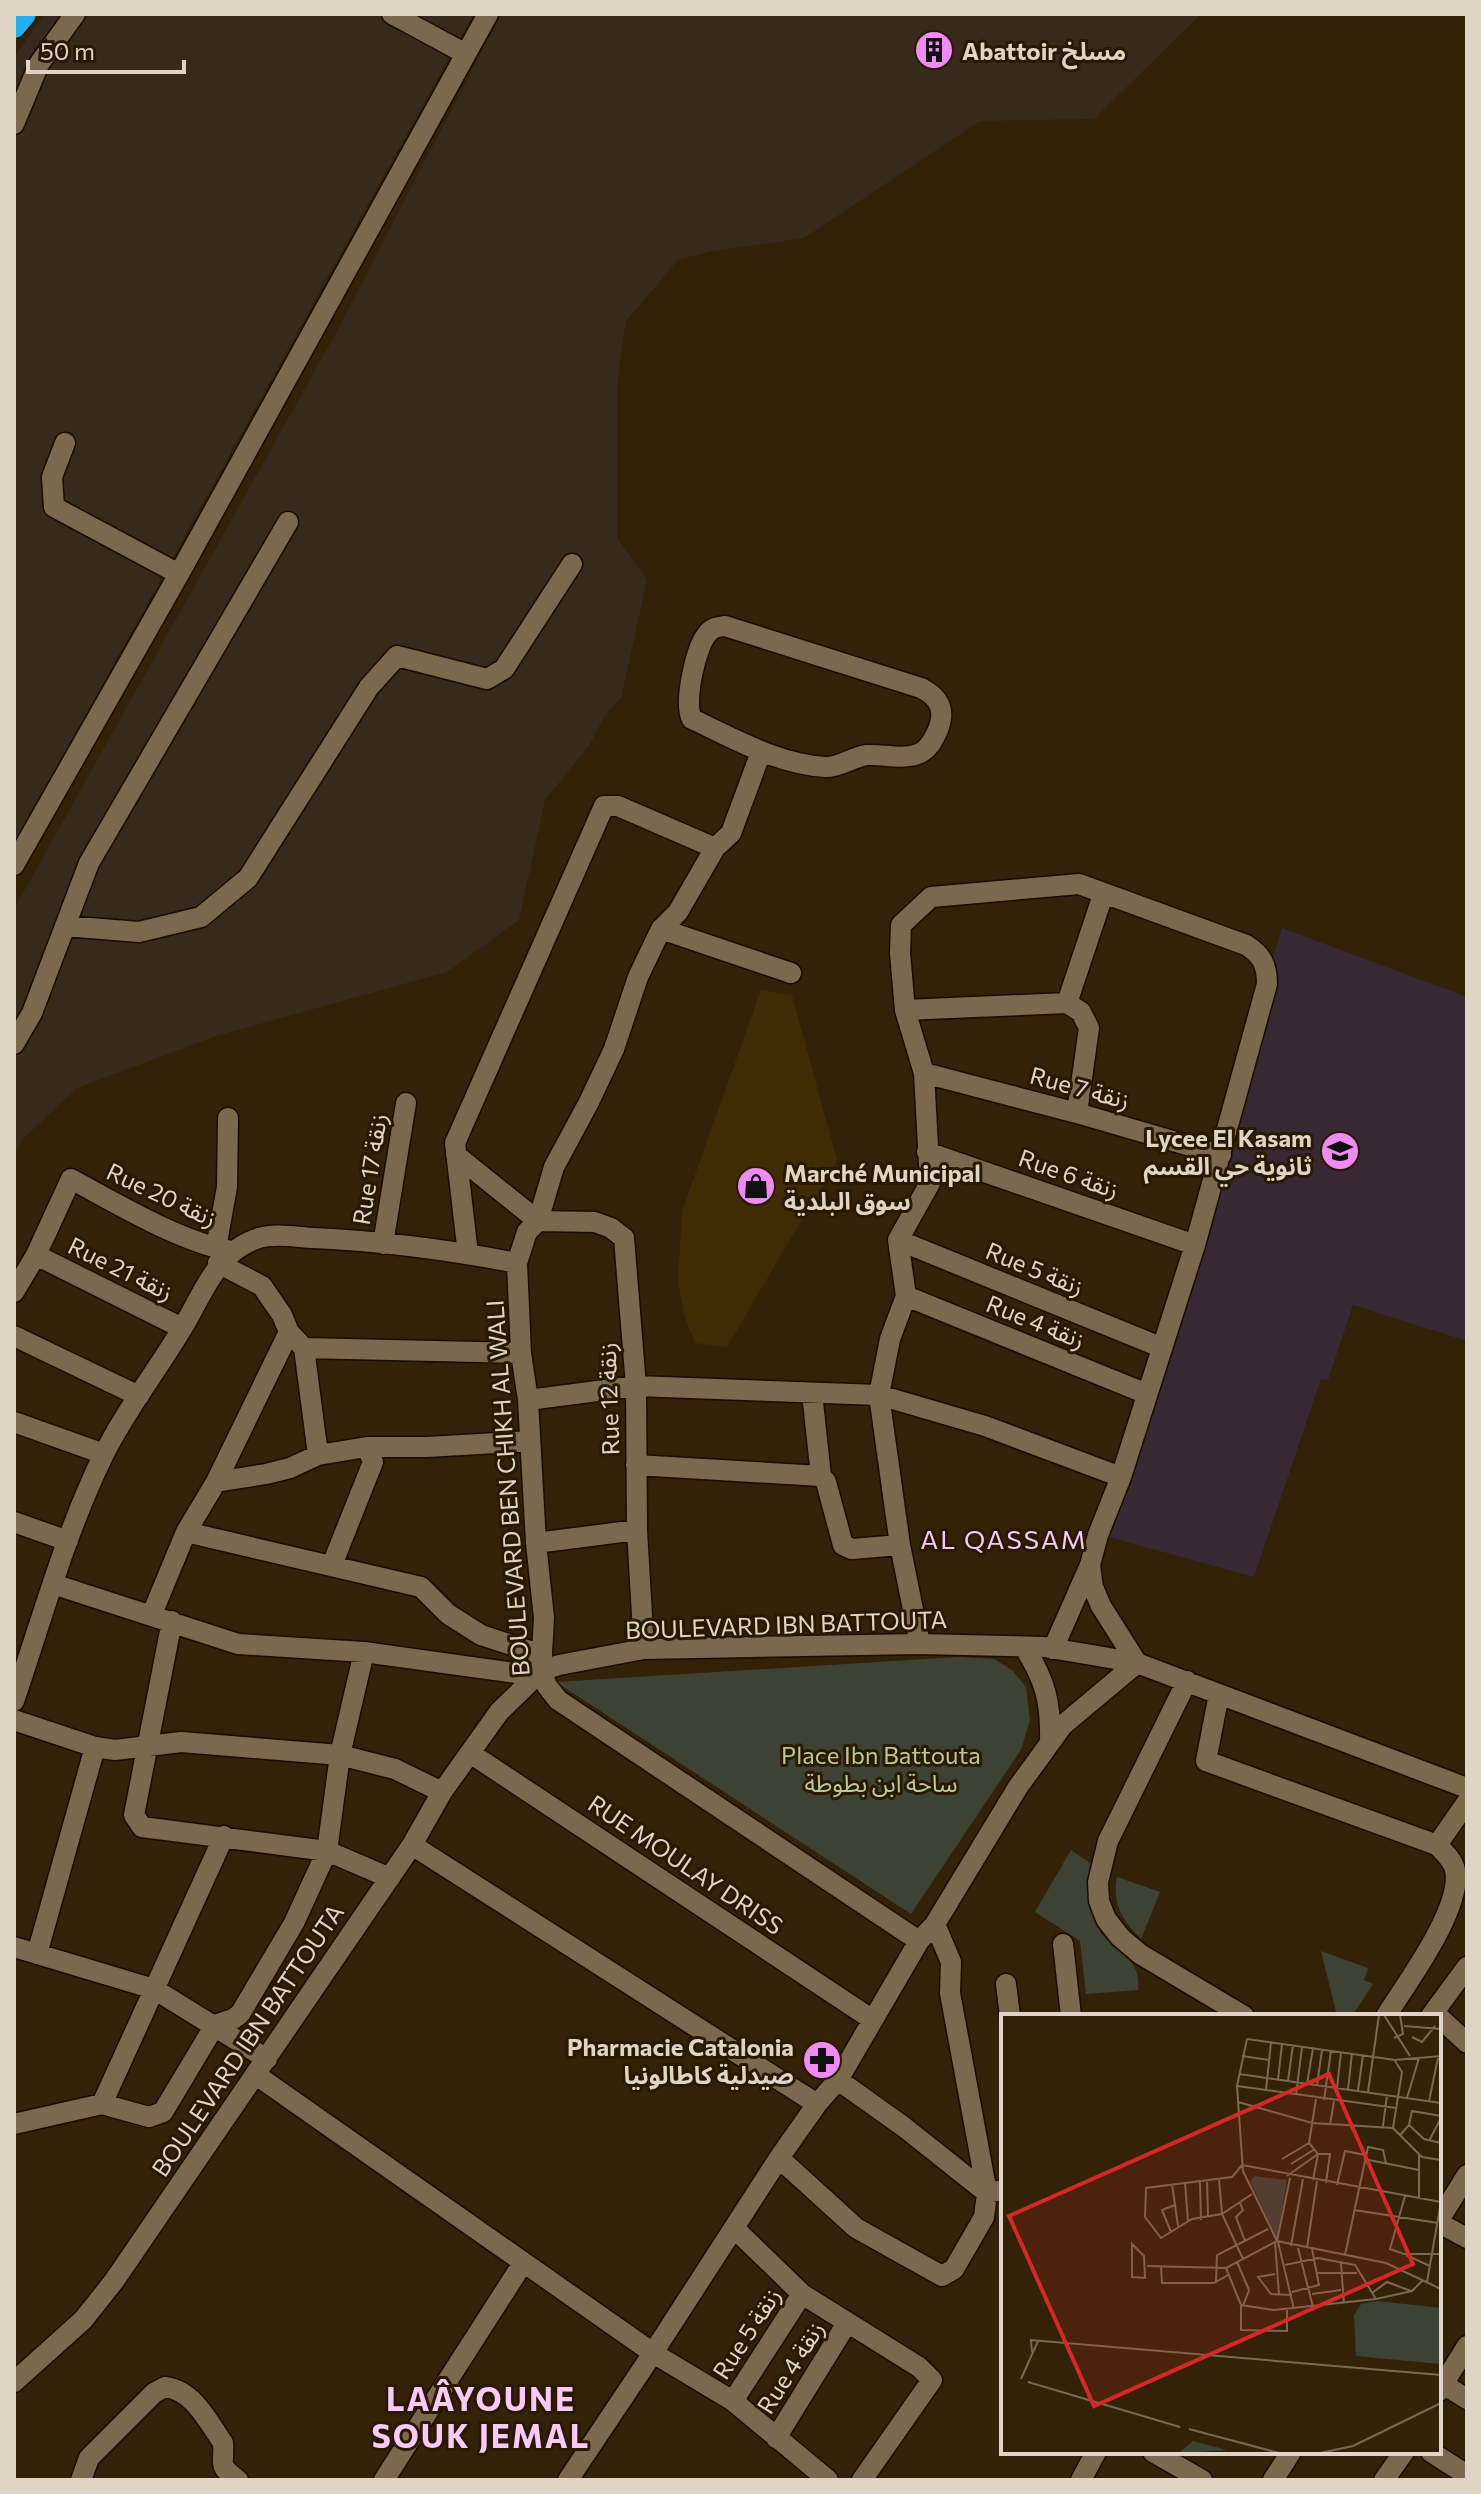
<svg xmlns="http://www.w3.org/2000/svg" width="1481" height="2494" font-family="Commissioner,'Noto Sans Arabic',sans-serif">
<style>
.built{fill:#402b07}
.industrial{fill:#372a1d}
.education{fill:#372833}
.green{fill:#3d4233}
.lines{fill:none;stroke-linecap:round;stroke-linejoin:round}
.minor-casing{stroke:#180c00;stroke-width:23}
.highway-casing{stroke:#180c00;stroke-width:27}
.minor{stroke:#7c684c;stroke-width:20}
.highway{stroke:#23aeee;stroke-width:24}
.labels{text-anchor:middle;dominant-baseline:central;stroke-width:6;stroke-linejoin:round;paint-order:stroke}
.poi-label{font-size:24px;font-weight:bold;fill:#dfd4c5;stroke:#291900;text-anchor:start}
.street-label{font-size:24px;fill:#dfd4c5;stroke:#291900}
.park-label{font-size:24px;fill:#b8ca96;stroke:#291900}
.neighbourhood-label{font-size:26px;letter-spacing:2px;fill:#f7caf9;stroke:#291900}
.district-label{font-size:32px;font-weight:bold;letter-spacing:2px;fill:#f7caf9;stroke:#291900}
.inset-road{fill:none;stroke:#786953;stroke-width:2}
.view{fill:#d62828;fill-opacity:0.15;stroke:#d62828;stroke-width:4}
.inset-edge{fill:none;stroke:#dfd4c5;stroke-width:4}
</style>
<rect width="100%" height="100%" fill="#332207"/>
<path class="built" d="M 761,990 L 792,995 L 837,1160 L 727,1347 L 695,1343 L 684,1315 L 678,1283 L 682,1211 Z"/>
<path class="industrial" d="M 45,14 L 473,14 L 14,845 L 14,57 Z
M 501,14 L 1201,14 L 1094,119 L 980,121 L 804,238 L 712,251 L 678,260 L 626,321 L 617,381 L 617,538 L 647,580 L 621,698 L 605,715 L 590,744 L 545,800 L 519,920 L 447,972 L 216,1036 L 77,1088 L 23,1139 L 14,1153 L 14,909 L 336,333 Z"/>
<path class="education" d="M 1282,928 L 1467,997 L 1467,1341 L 1353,1305 L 1328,1380 L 1321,1379 L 1254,1577 L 1091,1532 L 1116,1462 Z"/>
<path class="green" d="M 957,1657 L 994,1659 L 1012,1670 L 1026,1687 L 1030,1720 L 1021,1750 L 911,1914 L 556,1682 Z
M 1071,1850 L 1090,1863 C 1087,1886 1086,1909 1099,1930 C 1115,1955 1142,1956 1138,1990 L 1086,1994 L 1080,1941 L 1035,1912 Z
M 1117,1877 L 1160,1892 L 1141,1939 C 1122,1920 1112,1904 1117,1877 Z
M 1321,1951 L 1368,1968 L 1364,1980 L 1373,1984 L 1352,2016 L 1337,2016 Z"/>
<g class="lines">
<defs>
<path id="minor" d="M 392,14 L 466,54
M 14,124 L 39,64 L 75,14
M 65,443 L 52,477 L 54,507 L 179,574
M 725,626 L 921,688 C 941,698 946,712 937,732 C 933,740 930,747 922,752 C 907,761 884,754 867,755 C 852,757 841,767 826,767 C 777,764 735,739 692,719 C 683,704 696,645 708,633 C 713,627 718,627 725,626 Z
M 761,752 L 731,833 L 715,848 L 678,912 L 661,929 L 638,977 L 614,1049 L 589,1102 L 554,1167 L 538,1221 L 527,1232 L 517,1263 L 521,1353 L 528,1400 L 536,1543 L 544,1618 L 541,1671 L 547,1686 L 558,1700 L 919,1941
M 14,865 L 179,574 L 488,14
M 65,926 L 139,932 L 201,917 L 248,878 L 369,687 L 397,656 L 487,679 L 504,669 L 572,564
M 661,929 L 791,973
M 1067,1003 L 1103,895
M 905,1010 L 1067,1003 L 1081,1012 L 1089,1028 L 1077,1113
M 14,1044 L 32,1013 L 89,863 L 288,522
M 924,1073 L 1077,1113 L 1221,1155
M 927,1152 L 1195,1245
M 456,1155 L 538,1221 L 595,1222 L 611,1228 L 624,1238 L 636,1386 L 637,1530 L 644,1649
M 898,1240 L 1153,1344
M 383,1244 L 406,1103
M 216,1248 L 227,1187 L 228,1118
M 468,1254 L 455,1143 L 604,806 L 618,806 L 715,848
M 36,1255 L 182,1328
M 218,1263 L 262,1286 L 282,1315 L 289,1332 L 304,1348 L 521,1353
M 14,1292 L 36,1255 L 71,1179 C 116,1203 182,1243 232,1251
M 906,1296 L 1147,1394
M 14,1336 L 139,1396
M 304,1348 L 318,1455
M 812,1393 L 821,1476
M 528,1400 L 636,1386 L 879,1395 L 985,1426 L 1121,1477
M 14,1422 L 104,1454
M 367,1447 L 427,1447 L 530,1441
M 636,1465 L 821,1476 L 826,1482 L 843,1545 L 852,1549 L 900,1545
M 216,1482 L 289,1332
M 14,1522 L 68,1541
M 186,1532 L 421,1587 L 448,1614 L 481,1635 L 542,1655
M 536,1543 L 637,1530
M 53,1584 L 238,1644 L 364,1652 L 537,1676
M 152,1614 L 186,1532 L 216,1482 L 266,1474 L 290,1468 L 318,1455 L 367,1447 L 373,1462 L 332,1565
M 172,1621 L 134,1815 L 142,1827 L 327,1851 L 390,1878
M 1024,1647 C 1046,1681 1051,1703 1050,1743
M 1053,1649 L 1090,1565
M 1187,1681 L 1108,1841 L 1098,1882 L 1099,1901 L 1106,1919 L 1120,1937 L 1140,1954 L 1244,2016
M 1219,1694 L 1206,1761 L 1437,1845 L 1467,1802
M 14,1701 C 42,1619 65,1534 103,1456 C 125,1411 157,1371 183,1327 C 204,1292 216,1252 259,1238 C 275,1233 296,1237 313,1238 C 381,1241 450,1250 517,1263
M 14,1720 L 95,1747 L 115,1750 L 181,1742 L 340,1755 L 395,1769 L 442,1792
M 470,1753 L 873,2020
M 412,1845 L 817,2104
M 1063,1944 L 1071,2016
M 14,1947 L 154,1989 L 267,2059
M 37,1954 L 95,1747
M 1006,1984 L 1010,2016
M 1386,2016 C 1406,1984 1463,1908 1455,1870 C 1453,1860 1444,1852 1437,1845
M 1431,2016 L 1467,1967
M 1439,2017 L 1467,2043
M 256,2075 L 653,2353 L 733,2401 L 828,2480
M 838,2080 L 904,2127 L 987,2193 L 1003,2190
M 102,2104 L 224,1836
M 14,2124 L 102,2104 L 149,2117 L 163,2112 L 215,2025 L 233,2019 L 240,2014 L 294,1923 L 327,1851 L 340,1755 L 364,1652
M 779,2158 L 856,2228 L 942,2276 L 954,2269 L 984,2217 L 987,2193 L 950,1993 L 951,1962 L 935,1924
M 1439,2220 L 1467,2175
M 1439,2223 L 1467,2238
M 734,2228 L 802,2294 L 919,2367 L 932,2380 L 862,2480
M 14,2382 L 83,2320 L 114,2281 L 412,1845 L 442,1792 L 499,1712 L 541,1671 L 559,1665 L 644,1649 L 920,1644 L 1044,1647 L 1098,1656 L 1137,1663 L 1467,1788
M 1443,2384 L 1467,2399
M 1439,2391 L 1467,2346
M 733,2401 L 802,2294
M 776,2438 L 847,2323
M 1153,2452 L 1202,2480
M 1431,2452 L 1467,2475
M 81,2480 L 89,2458 L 154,2393 L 165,2387 C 193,2390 208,2421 223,2443 C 225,2466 216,2464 238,2480
M 384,2480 L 523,2263
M 568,2480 L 653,2353 L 779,2158 L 817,2104 L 838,2080 L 919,1941 L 935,1924 L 1018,1787 L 1063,1725 L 1137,1663 L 1101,1606 L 1093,1587 L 1090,1565 L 1098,1535 L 1121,1477 L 1195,1245 L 1267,984 C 1267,965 1262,955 1246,945 L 1079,884 L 931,897 L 901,925 L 900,953 L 905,1010 L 924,1073 L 930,1183 L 898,1240 L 906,1296 L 890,1339 L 879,1395 L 900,1545 L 920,1644
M 1081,2480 L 1096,2452
M 1273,2480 L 1291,2452
M 1384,2480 L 1404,2452"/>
<path id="highway" d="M 14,26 L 24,14"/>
</defs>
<use href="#minor" class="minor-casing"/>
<use href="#highway" class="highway-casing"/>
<use href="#minor" class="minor"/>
<use href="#highway" class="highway"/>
</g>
<defs>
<symbol id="building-disc" viewBox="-11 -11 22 22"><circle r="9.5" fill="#f08bf6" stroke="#291900"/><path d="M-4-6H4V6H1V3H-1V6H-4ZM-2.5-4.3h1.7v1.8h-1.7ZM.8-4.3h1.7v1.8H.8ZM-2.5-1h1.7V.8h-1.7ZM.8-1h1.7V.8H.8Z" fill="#111"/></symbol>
<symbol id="school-disc" viewBox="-11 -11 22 22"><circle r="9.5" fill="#f08bf6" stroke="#291900"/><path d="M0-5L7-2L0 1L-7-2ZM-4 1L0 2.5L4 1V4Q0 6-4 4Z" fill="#111"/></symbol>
<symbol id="shop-disc" viewBox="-11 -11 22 22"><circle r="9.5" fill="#f08bf6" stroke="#291900"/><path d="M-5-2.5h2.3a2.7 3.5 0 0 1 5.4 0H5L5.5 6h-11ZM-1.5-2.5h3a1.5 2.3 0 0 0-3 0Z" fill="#111"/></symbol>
<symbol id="pharmacy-disc" viewBox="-11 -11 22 22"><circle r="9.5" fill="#f08bf6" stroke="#291900"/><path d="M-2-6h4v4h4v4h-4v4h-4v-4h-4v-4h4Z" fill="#111"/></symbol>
</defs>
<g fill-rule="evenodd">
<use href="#building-disc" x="912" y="28" width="44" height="44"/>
<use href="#school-disc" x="1318" y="1129" width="44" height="44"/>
<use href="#shop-disc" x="734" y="1164" width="44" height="44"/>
<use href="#pharmacy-disc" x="800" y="2038" width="44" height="44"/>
</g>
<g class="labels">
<g class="poi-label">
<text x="962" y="50">Abattoir مسلخ</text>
<text x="1312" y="1137" text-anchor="end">Lycee El Kasam<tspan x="1312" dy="28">ثانوية حي القسم</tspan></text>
<text x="784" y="1172">Marché Municipal<tspan x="784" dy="28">سوق البلدية</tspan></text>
<text x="794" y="2046" text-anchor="end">Pharmacie Catalonia<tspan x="794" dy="28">صيدلية كاطالونيا</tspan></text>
</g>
<g class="street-label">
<text transform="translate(1080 1087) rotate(15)">Rue 7 زنقة</text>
<text transform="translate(369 1169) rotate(-81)">Rue 17 زنقة</text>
<text transform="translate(1069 1173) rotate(19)">Rue 6 زنقة</text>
<text transform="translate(162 1194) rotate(25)">Rue 20 زنقة</text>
<text transform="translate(121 1268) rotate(26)">Rue 21 زنقة</text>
<text transform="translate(1035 1268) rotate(22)">Rue 5 زنقة</text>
<text transform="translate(1036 1321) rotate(22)">Rue 4 زنقة</text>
<text transform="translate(608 1399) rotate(-92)">Rue 12 زنقة</text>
<text transform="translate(507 1488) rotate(-94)">BOULEVARD BEN CHIKH AL WALI</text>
<text transform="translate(786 1624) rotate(-2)">BOULEVARD IBN BATTOUTA</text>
<text transform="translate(686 1864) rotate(34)">RUE MOULAY DRISS</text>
<text transform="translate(247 2040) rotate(-56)">BOULEVARD IBN BATTOUTA</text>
<text transform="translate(746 2333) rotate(-57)">Rue 5 زنقة</text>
<text transform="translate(790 2367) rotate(-58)">Rue 4 زنقة</text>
</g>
<g class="park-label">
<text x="881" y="1754">Place Ibn Battouta<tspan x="881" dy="28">ساحة ابن بطوطة</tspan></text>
</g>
<g class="neighbourhood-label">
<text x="1004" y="1538">AL QASSAM</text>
</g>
<g class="district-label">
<text x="481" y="2398">LAÂYOUNE<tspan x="481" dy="37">SOUK JEMAL</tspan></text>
</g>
</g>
<g transform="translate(1001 2014)">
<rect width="440" height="440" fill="#332207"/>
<path d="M 254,162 L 286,166 L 276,225 L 249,167 ZM 377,287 L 440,294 L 439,350 L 355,342 L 353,301 L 360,290 ZM 192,427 L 226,436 L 178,439 Z" fill="#3d4233"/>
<path class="inset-road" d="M 383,1 L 409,42M 403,12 L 440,15M 411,23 L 421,28 L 434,12M 393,24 L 402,20 L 399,1M 241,42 L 268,46M 440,42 L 394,46 L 246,25 L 236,72 L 242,157 L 276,227 L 385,249 L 440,275M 238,60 L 440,89M 277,66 L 281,30M 287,67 L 292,31M 306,70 L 312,34M 316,71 L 321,36M 236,72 L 395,94M 336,74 L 340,38M 265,76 L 270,28M 347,76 L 351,39M 357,77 L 362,41M 367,78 L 378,1M 295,81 L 301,33M 406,84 L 418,44M 323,86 L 330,37M 428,87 L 437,44M 237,88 L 311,109 L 392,114 L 421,143 L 440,146M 329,111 L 333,87M 408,111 L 423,125 L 440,129M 382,112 L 386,81M 392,114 L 401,58 L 394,47M 399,121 L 408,111 L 411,97 L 440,102M 428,127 L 440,104M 418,140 L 418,185M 281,145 L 308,129M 363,145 L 418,156M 290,150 L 314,135M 286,162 L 317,140 L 329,140 L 325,169M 218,164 L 221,200 L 242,245M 206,166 L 207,202M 312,166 L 317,140 L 308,129 L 315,85M 184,168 L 187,208M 199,168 L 200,206M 171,170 L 177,212M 336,171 L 344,137 L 364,141M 251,180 L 221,200 L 191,205 L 160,224 L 144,203 L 145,174 L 231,163 L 241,151 L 440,188M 404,182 L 389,235 L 403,240 L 440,240M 239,189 L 242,196 L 235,203 L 244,227M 353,196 L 437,209M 170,218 L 161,196 L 174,191M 274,228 L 278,281M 277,228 L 293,295M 131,230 L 143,242 L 144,264 L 131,263 ZM 290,232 L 302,165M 297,234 L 312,293M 306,234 L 316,167M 344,241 L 367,133 L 382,136 L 385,149M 405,241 L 429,252M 236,248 L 248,276 L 242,292M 340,249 L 343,290M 284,251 L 317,244 L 354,251 L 375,285M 146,252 L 225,254 L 276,227 L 289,164M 160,252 L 161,269 L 213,269 L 227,261M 225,254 L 240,291 L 273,296 L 375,285 L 411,277 L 422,266M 315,259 L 356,259M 274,260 L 257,263 L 270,280 L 291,281M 215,268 L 216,241 L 267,215M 426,268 L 440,188M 291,278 L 318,271 L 311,235M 371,279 L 386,268 L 410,277M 311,280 L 340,276M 240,292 L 240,316 L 286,317 L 286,296M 31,338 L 30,326 L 440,361M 20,365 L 37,327M 27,368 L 179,413M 188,415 L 278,439M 319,439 L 352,432 L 440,389"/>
<path class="view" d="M 328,60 L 412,250 L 93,392 L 8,202 Z"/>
<rect width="440" height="440" class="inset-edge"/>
</g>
<rect width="1481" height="2494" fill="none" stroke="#dfd4c5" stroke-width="32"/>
<path d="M28 60v12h156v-12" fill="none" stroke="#dfd4c5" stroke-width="4"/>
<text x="40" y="60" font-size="24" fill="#dfd4c5" stroke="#291900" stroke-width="6" paint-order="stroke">50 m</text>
</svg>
